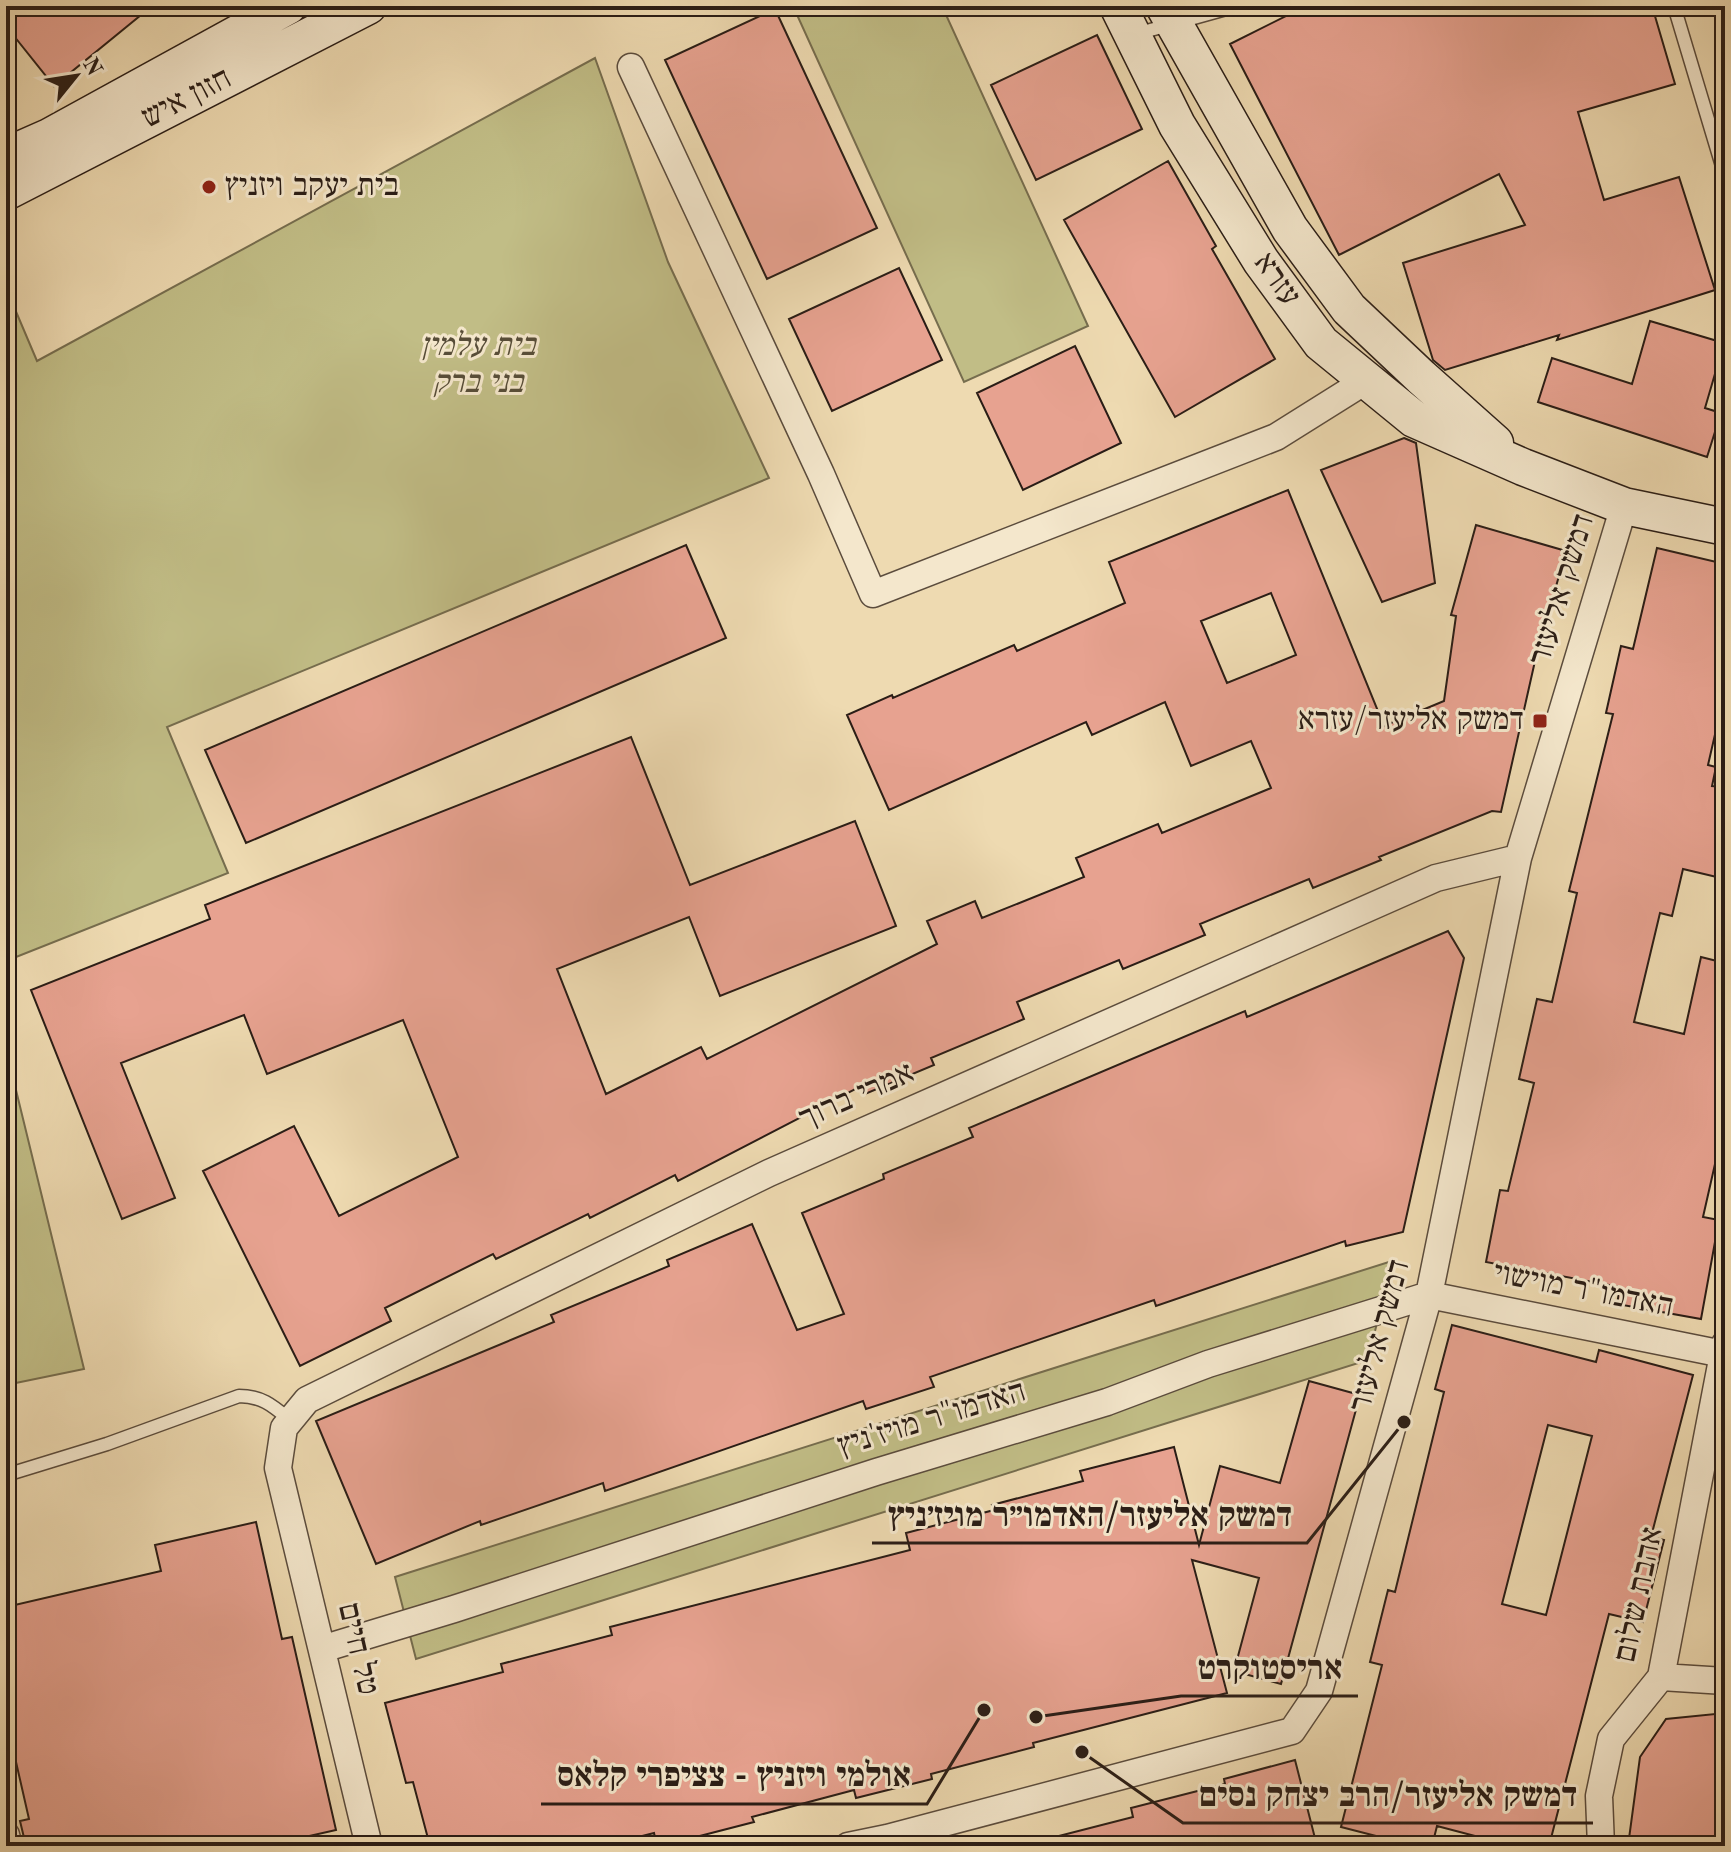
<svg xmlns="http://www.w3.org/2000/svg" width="1731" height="1852" font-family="'Old Standard TT','Frank Ruhl Libre',serif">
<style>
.green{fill:#c1bd86;stroke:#766d4e;stroke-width:2}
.building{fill:#e7a290;stroke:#2a1d16;stroke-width:2;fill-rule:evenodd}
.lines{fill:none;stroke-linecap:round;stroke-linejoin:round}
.lane-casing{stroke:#5b4c3d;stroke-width:15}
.street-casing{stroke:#5b4c3d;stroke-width:29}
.secondary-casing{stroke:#2a1d16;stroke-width:39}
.lane{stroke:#f4e7cc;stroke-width:12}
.street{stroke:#f4e7cc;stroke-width:26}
.secondary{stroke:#f4e7cc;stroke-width:36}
.poi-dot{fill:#8f2418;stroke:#f4e7cc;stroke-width:3}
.labels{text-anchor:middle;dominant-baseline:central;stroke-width:6;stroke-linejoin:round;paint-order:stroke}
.street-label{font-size:32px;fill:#2a1d16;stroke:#f4e7cc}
.poi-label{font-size:32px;fill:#2a1d16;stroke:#f4e7cc;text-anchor:start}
.park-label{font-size:32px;font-style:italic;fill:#574d38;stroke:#f4e7cc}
.leader{fill:none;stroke:#2a1d16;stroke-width:3}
.callout-dot{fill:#2a1d16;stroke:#f4e7cc;stroke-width:3}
.callout-label{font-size:34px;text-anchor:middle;font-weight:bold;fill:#2a1d16;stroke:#f4e7cc;stroke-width:6;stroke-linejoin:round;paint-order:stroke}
</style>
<rect width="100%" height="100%" fill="#eedab1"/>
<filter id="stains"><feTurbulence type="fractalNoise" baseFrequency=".0025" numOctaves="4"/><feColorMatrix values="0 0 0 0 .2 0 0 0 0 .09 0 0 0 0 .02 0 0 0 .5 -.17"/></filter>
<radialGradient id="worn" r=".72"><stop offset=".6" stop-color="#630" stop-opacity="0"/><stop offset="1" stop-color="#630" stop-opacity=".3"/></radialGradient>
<path class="green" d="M 793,6 L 942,6 L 1088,326 L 964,382 Z
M 595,58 L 668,262 L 769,478 L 167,727 L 228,873 L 6,961 L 6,288 L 37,361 Z
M 6,1049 L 84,1369 L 6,1385 Z
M 1392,1261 L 1368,1360 L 416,1659 L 395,1577 Z"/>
<path class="building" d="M 6,6 L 152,6 L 54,86 L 6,26 Z
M 1306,6 L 1652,6 L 1675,84 L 1578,112 L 1604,200 L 1679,177 L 1715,290 L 1557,340 L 1559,335 L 1445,370 L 1433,360 L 1403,263 L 1525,225 L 1499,174 L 1339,255 L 1230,44 Z
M 775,9 L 877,228 L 767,279 L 665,60 Z
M 1097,35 L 1142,129 L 1036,180 L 991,85 Z
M 1168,161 L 1216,246 L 1212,249 L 1275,359 L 1175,417 L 1064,220 Z
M 899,268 L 942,360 L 832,411 L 789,319 Z
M 1650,321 L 1724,343 L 1705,408 L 1721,413 L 1707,457 L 1538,402 L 1552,358 L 1632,384 Z
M 1075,346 L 1121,443 L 1023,490 L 977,393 Z
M 1404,438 L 1416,443 L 1435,583 L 1382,602 L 1321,470 Z
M 1288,490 L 1384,726 L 1444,701 L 1456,616 L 1451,615 L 1476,525 L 1566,551 L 1535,661 L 1501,812 L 1492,811 L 1379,857 L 1381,860 L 1313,888 L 1309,879 L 1200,924 L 1205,935 L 1123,969 L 1119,960 L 1017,1002 L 1024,1019 L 931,1058 L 934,1065 L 865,1094 L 861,1086 L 678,1181 L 675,1175 L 590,1218 L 588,1214 L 496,1259 L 493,1254 L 385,1308 L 391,1321 L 300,1366 L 203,1171 L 294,1126 L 339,1216 L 458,1157 L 403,1020 L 267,1074 L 244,1015 L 121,1063 L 175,1198 L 122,1219 L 31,990 L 210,919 L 205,905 L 631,737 L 690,885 L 855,821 L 896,926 L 720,996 L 689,917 L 557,969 L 606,1094 L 701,1047 L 707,1059 L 937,944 L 927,921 L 975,901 L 982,918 L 1084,877 L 1076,858 L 1158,824 L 1162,833 L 1271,788 L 1251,741 L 1191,766 L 1165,702 L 1092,735 L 1086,722 L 889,810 L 847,715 L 892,695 L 893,698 L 1014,645 L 1017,651 L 1125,603 L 1109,562 ZM 1271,593 L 1296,655 L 1227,683 L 1201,621 Z
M 686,545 L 726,638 L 246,843 L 205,750 Z
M 1657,548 L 1725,564 L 1725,691 L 1708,765 L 1716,767 L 1712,786 L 1725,787 L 1725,879 L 1683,869 L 1672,916 L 1660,913 L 1634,1022 L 1684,1034 L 1701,957 L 1725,963 L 1725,1120 L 1703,1217 L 1719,1220 L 1701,1319 L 1617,1304 L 1620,1287 L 1486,1262 L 1500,1190 L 1508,1191 L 1534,1083 L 1519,1079 L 1537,999 L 1552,1002 L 1577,893 L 1569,891 L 1613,714 L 1606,713 L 1621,646 L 1633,649 Z
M 1448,931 L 1464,958 L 1403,1232 L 1346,1246 L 1345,1241 L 1156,1306 L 1154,1300 L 930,1377 L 934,1387 L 866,1409 L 863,1401 L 605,1491 L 603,1483 L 481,1525 L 480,1521 L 376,1564 L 316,1421 L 554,1322 L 551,1315 L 669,1266 L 667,1260 L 752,1224 L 797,1330 L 844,1314 L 802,1213 L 884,1179 L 883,1174 L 973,1137 L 969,1128 L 1245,1011 L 1247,1017 Z
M 1452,1325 L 1596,1362 L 1599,1350 L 1693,1375 L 1651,1537 L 1664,1540 L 1643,1622 L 1609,1614 L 1549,1846 L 1513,1846 L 1437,1826 L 1432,1846 L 1415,1846 L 1341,1827 L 1382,1665 L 1370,1662 L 1388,1590 L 1395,1592 L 1444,1392 L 1435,1389 ZM 1548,1425 L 1592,1436 L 1546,1615 L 1502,1604 Z
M 1309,1381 L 1360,1395 L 1281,1684 L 1234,1671 L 1259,1578 L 1192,1560 L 1227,1693 L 1033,1743 L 1034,1747 L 931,1774 L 932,1779 L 856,1798 L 854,1790 L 752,1817 L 754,1822 L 661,1846 L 657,1846 L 654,1833 L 603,1846 L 430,1846 L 413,1782 L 406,1783 L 385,1703 L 503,1672 L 501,1664 L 612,1635 L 610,1627 L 910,1550 L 906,1533 L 994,1510 L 992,1505 L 1083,1481 L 1080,1471 L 1174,1447 L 1199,1545 L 1220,1466 L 1280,1483 Z
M 256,1522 L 282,1639 L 292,1637 L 336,1830 L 265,1846 L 26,1846 L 20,1821 L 29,1819 L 6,1718 L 6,1607 L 161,1571 L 155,1545 Z
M 1725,1713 L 1725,1846 L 1628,1846 L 1640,1757 L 1666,1719 Z
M 1295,1760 L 1317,1846 L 1052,1846 L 1051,1838 L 1133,1817 L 1131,1808 L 1225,1784 L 1224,1779 Z"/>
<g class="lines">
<defs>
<path id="lane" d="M 1674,6 L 1725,176
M 1136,34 L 1237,6
M 6,1475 L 107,1444 L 239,1396 C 262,1396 273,1406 290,1420"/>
<path id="street" d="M 631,67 L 821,474 L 873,594 L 1276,437 L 1367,380
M 322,1649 L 454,1609 L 876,1472 L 1107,1402 L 1208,1364 L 1429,1295 L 1723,1354
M 1661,1677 L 1725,1681
M 6,1835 L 9,1846
M 369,1846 L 278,1468 L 284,1428 L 307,1400 L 769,1173 L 1436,878 L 1518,858
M 848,1846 L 887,1838 L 1292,1731 L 1319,1691 L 1429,1295 L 1518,858 L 1624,506
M 1601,1846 L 1599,1796 L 1611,1739 L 1661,1677 L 1725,1344"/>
<path id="secondary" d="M 1118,6 L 1177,125 L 1261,261 L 1321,343 L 1414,419 L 1523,467 L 1624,506 L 1725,527
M 1164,6 L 1290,229 L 1349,309 L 1421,377 L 1495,443
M 6,156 L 49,137 L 288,6
M 6,192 L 368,6"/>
</defs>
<use href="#lane" class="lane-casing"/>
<use href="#street" class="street-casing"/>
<use href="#secondary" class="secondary-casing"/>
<use href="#lane" class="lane"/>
<use href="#street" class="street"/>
<use href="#secondary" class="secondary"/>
</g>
<g class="poi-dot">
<circle cx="209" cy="187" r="8"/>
<rect x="1532" y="713" width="16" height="16" rx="4"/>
</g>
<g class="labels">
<g class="street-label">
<text transform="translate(187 99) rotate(-27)">חזון איש</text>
<text transform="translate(1276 280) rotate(55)">עזרא</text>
<text transform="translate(1563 590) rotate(-73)">דמשק אליעזר</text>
<text transform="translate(857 1097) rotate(-24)">אמרי ברוך</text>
<text transform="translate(1583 1291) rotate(11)">האדמו"ר מוישוי</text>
<text transform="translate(1381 1336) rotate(-75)">דמשק אליעזר</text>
<text transform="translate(932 1420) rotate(-17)">האדמו"ר מויז'ניץ</text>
<text transform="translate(1640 1595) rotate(-78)">אהבת שלום</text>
<text transform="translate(357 1649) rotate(77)">טל חיים</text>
</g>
<g class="poi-label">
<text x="225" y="187">בית יעקב ויזניץ</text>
<text x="1524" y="721" text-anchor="end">דמשק אליעזר/עזרא</text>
</g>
<g class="park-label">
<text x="478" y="347">בית עלמין<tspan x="478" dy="37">בני ברק</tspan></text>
</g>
</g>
<path class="leader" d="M1404 1422L1307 1543H872M1036 1717L1181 1696H1358M984 1710L927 1804H541M1082 1752L1183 1823H1593"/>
<g class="callout-dot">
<circle cx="1404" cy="1422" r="8"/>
<circle cx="1036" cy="1717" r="8"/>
<circle cx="984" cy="1710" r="8"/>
<circle cx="1082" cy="1752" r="8"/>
</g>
<g class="callout-label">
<text x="1090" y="1526">דמשק אליעזר/האדמו״ר מויז׳ניץ</text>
<text x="1270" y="1679">אריסטוקרט</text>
<text x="734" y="1786">אולמי ויזניץ - צציפרי קלאס</text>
<text x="1388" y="1806">דמשק אליעזר/הרב יצחק נסים</text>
</g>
<rect width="1731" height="1852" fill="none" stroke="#eedab1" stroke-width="32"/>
<rect x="8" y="8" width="1715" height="1836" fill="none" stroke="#2a1d16" stroke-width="4"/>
<rect x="16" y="16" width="1699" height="1820" fill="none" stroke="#2a1d16" stroke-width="2"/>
<g transform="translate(76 76) rotate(60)" stroke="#f4e7cc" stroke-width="6" paint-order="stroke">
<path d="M0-6L14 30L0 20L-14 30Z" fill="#2a1d16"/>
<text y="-12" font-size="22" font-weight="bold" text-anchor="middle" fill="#2a1d16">N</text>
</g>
<rect width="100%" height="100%" filter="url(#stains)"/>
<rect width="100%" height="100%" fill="url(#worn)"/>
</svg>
